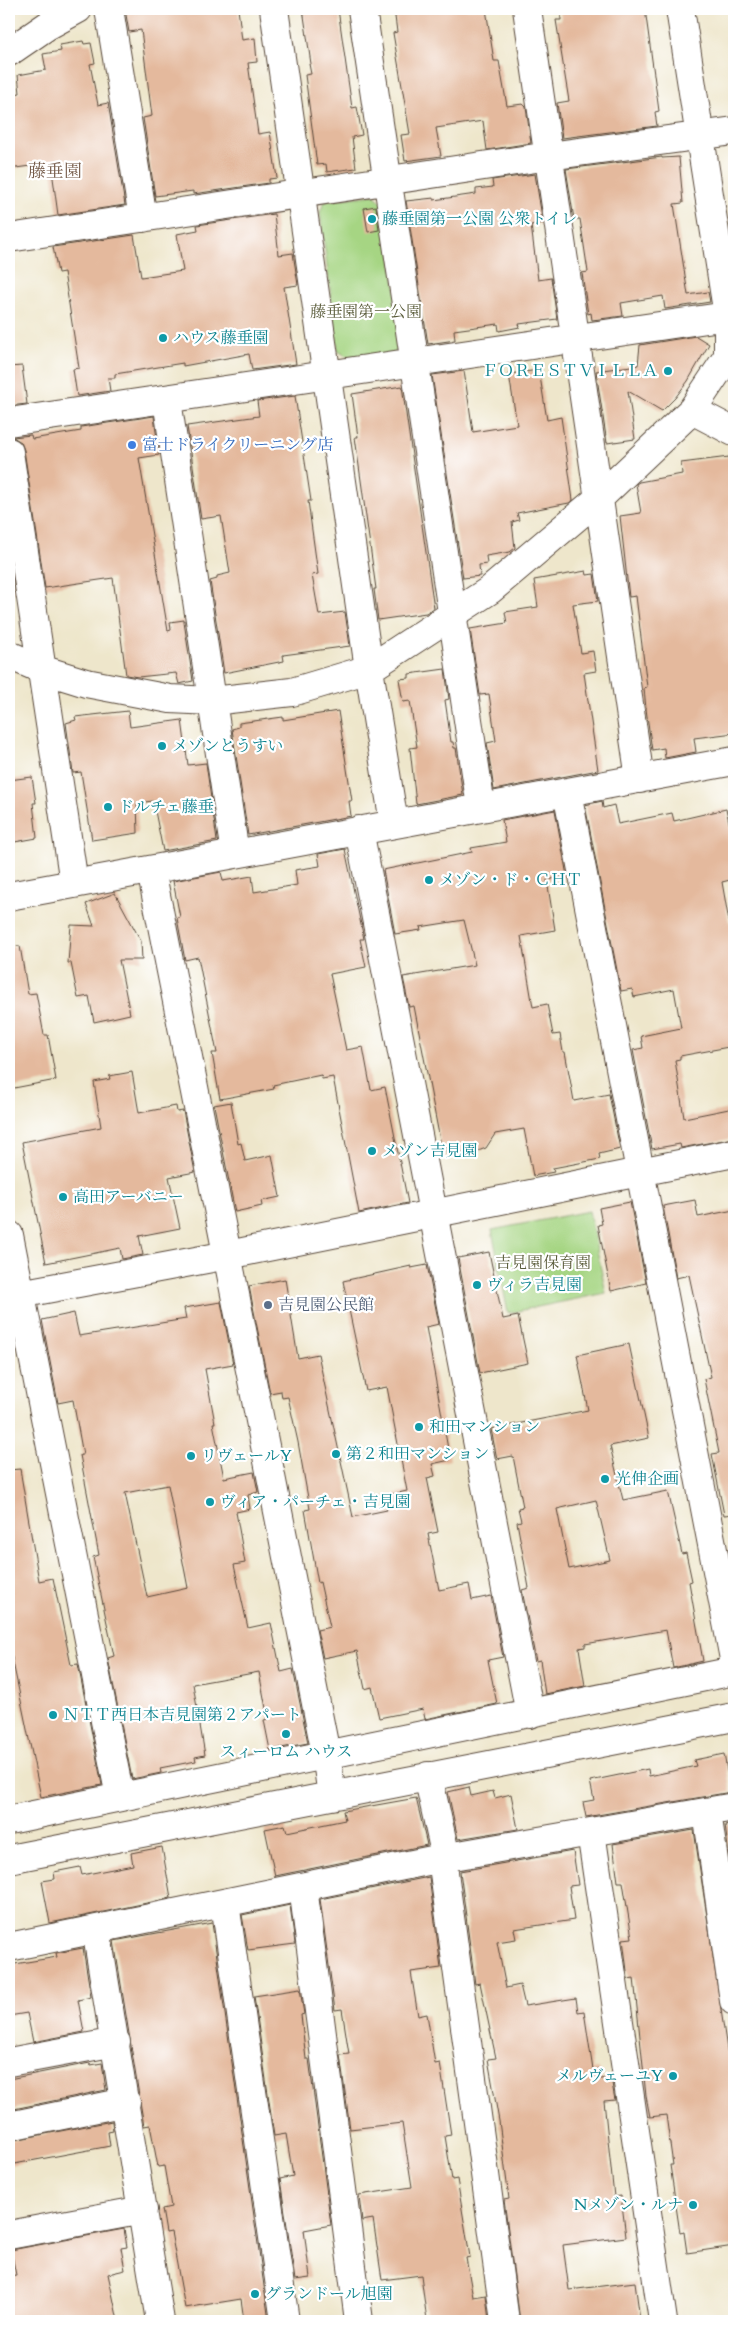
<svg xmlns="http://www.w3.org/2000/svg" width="743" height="2330" font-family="Cardo,'Noto Serif JP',serif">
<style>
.green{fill:#a6d583;stroke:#708050}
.building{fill:#e4b99d;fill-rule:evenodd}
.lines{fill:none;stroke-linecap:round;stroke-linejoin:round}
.minor-casing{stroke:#564638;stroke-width:30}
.minor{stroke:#fff;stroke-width:28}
.culture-dot{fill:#0f9aa8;stroke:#fff;stroke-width:2}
.shop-dot{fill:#3f7fe0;stroke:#fff;stroke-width:2}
.service-dot{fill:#5c6f8a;stroke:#fff;stroke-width:2}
.labels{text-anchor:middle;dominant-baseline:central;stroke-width:4.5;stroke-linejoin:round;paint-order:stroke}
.culture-label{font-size:16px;fill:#0d838f;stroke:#fff;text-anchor:start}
.park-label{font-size:16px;fill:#5b5d3c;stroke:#fff}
.shop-label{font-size:16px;fill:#366cbe;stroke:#fff;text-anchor:start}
.service-label{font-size:16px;fill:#4e5e75;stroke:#fff;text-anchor:start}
.neighbourhood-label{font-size:18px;fill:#765c4a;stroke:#fff}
</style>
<rect width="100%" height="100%" fill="#fff"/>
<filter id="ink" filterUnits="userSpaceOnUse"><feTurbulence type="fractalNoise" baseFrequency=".02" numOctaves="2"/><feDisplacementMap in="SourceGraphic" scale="10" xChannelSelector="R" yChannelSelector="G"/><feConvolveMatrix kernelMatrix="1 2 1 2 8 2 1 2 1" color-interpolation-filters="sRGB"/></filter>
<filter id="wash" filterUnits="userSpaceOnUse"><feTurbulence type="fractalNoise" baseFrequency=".0096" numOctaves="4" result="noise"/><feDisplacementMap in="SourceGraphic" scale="20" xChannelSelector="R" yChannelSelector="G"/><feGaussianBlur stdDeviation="1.12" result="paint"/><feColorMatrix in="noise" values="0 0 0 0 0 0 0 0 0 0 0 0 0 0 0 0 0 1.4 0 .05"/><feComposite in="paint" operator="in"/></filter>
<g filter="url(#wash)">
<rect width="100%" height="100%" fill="#eee6cb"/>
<path class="green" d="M 374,195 L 384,204 L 403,344 L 393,354 L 351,359 L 338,351 L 320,212 L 325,201 Z
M 589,1211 L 606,1293 L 508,1313 L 492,1230 Z"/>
<g id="blocks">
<path class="building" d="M 125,9 L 238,9 L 242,40 L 255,38 L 257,62 L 248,63 L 258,134 L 270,132 L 277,178 L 269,179 L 269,183 L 193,194 L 193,191 L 155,196 L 143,118 L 152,116 L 141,30 L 129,32 Z
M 303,9 L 338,9 L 352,108 L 357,107 L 362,135 L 352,137 L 356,168 L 327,172 L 326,164 L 317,165 L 305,75 L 311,74 L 309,64 L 311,64 Z
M 394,9 L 486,9 L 494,61 L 499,61 L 507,106 L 523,104 L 526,107 L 531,143 L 487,150 L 483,121 L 436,128 L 441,156 L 405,161 L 401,135 L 410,134 L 393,33 L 397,32 Z
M 560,9 L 645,9 L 659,111 L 655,112 L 657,126 L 562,138 L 557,103 L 569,101 L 556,20 L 561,20 Z
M 83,41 L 84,44 L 91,43 L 95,63 L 90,64 L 98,105 L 108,103 L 125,205 L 58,215 L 51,163 L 9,169 L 9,95 L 20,93 L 18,75 L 46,70 L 43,54 L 61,51 L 60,45 Z
M 662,157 L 662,158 L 679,157 L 683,203 L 674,204 L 688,295 L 708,292 L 710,302 L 665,309 L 663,296 L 621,303 L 623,316 L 592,320 L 591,313 L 588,314 L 582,273 L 588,272 L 580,219 L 574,219 L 566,169 Z
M 535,174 L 543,223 L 531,225 L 538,280 L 551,278 L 557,319 L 519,324 L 520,327 L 499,331 L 498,324 L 454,330 L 455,340 L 428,344 L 406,201 L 434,198 L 434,200 L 476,194 L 476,189 L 493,187 L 492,180 Z
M 376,206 L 379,230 L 368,232 L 364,208 Z
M 274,214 L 279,255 L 293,253 L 298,285 L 284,287 L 296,364 L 252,370 L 249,354 L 183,366 L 183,363 L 115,374 L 115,378 L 108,378 L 110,391 L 77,396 L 73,369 L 79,368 L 64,272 L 58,273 L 53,247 L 134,235 L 141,277 L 183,271 L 177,234 L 198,230 L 197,225 Z
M 696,336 L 709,344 L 688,381 L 675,398 L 662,411 L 628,391 L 635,439 L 607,443 L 596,371 L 638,365 L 640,345 Z
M 22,366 L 27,404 L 9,406 L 9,367 Z
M 539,370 L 547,420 L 561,417 L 573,500 L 569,503 L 517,513 L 519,520 L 512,522 L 515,548 L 510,552 L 486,556 L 487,564 L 479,565 L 480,576 L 463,578 L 432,375 L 464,371 L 473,432 L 517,425 L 509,374 Z
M 402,386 L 434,608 L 426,613 L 378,620 L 374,589 L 376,589 L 355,437 L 358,437 L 352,394 Z
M 295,396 L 311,501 L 308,501 L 318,574 L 312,575 L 319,615 L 345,612 L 350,646 L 283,655 L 284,661 L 224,673 L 210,581 L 217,579 L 217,576 L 230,573 L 221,516 L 201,519 L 187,426 L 259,416 L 257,401 Z
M 154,416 L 159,455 L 139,458 L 168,631 L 171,630 L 170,622 L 184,620 L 184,622 L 193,681 L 179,684 L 176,673 L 138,677 L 126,675 L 113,578 L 45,588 L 24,450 L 21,442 L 13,437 L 31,435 L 32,439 L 81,431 L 81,427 Z
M 729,457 L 734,497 L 734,733 L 694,738 L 696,752 L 665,758 L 664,748 L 652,750 L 646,709 L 644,688 L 647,687 L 636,596 L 629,597 L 620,516 L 641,513 L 636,484 L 639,482 L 682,474 L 681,463 Z
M 9,555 L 14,593 L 9,594 Z
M 586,571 L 587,575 L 594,574 L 598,601 L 573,604 L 581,653 L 593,651 L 596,671 L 584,673 L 598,770 L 494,790 L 487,743 L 496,741 L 489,694 L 480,695 L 470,629 L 507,623 L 505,612 L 538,607 L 534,580 Z
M 445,669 L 449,699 L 445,700 L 451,742 L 453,742 L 454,748 L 456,748 L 463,795 L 416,804 L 410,748 L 417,747 L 410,701 L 403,702 L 399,679 L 409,678 L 409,674 Z
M 128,711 L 130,727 L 182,720 L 188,765 L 206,763 L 217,841 L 163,851 L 153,801 L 137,803 L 138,833 L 92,840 L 81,772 L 73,773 L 66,723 L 76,720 L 75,717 Z
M 338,711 L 352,801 L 349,801 L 351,816 L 248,835 L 232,729 L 239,727 L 239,723 L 283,717 L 283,720 Z
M 32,777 L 36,803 L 33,803 L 37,838 L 9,843 L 9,780 Z
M 602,801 L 603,808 L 614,805 L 618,824 L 672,813 L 674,821 L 726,809 L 734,844 L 734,879 L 722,882 L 729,922 L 734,921 L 734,1046 L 680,1056 L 680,1059 L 675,1060 L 684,1118 L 734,1108 L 734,1138 L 681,1148 L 680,1144 L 652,1149 L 633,1050 L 643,1048 L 641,1036 L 681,1028 L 674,989 L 634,997 L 632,989 L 621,991 L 585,805 Z
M 555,810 L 567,876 L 547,880 L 555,930 L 521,936 L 533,1007 L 547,1004 L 553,1035 L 560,1034 L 563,1052 L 565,1052 L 574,1101 L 609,1094 L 620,1149 L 599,1154 L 600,1159 L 553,1168 L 554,1172 L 533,1176 L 524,1129 L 495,1134 L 486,1148 L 470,1154 L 462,1153 L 447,1156 L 445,1144 L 441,1145 L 414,1006 L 409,1007 L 403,977 L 475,965 L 464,920 L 420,927 L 421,930 L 395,934 L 383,870 L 472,852 L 471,848 L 506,842 L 502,820 Z
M 345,849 L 364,939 L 360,939 L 366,967 L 330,974 L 346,1050 L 363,1047 L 371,1090 L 385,1087 L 408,1203 L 359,1213 L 333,1077 L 322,1079 L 321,1075 L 273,1085 L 274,1089 L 220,1099 L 212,1053 L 217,1053 L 198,957 L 185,960 L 177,918 L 180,917 L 173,881 L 221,872 L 223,881 L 252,876 L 254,892 L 297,885 L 295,870 L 320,866 L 318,854 Z
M 115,893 L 141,941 L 142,960 L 119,960 L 130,1014 L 94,1022 L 89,996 L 78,998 L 71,963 L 68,963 L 71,925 L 94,926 L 86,904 Z
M 20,946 L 28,994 L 36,993 L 44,1035 L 48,1035 L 56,1080 L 9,1089 L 9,947 Z
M 132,1072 L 139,1113 L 176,1106 L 177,1112 L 183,1111 L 195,1172 L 169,1177 L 180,1228 L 139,1236 L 143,1255 L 122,1259 L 120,1248 L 46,1263 L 22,1142 L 101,1127 L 94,1082 L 110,1079 L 109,1076 Z
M 231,1102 L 238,1144 L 241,1143 L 245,1161 L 272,1155 L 280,1197 L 261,1201 L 262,1206 L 235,1212 L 214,1105 Z
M 695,1200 L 698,1217 L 734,1210 L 734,1514 L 724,1515 L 712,1454 L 719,1453 L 704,1379 L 711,1377 L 689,1275 L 676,1278 L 663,1206 Z
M 630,1202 L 646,1283 L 611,1291 L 598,1225 L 602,1224 L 599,1208 Z
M 489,1252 L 503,1319 L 518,1316 L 528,1363 L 480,1373 L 458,1258 Z
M 427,1265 L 439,1324 L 426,1327 L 450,1460 L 432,1464 L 435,1476 L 427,1478 L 438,1532 L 428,1534 L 439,1590 L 469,1584 L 472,1600 L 491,1596 L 503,1657 L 488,1660 L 497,1704 L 425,1719 L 423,1709 L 379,1718 L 372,1687 L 365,1689 L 357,1651 L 323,1658 L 317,1630 L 330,1627 L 320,1582 L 318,1583 L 305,1510 L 310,1509 L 298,1442 L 288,1397 L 282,1398 L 281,1391 L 270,1393 L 249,1286 L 285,1279 L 298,1358 L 318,1354 L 353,1517 L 387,1510 L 384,1496 L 407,1491 L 387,1387 L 366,1391 L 343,1281 L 411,1266 L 411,1268 Z
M 221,1302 L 233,1364 L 205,1369 L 215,1423 L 213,1423 L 224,1478 L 254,1472 L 258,1492 L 248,1495 L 250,1509 L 236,1512 L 245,1563 L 234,1565 L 248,1628 L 271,1623 L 281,1672 L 293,1669 L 308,1743 L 270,1750 L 264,1720 L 268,1719 L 259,1672 L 193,1684 L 205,1755 L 195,1757 L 196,1761 L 160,1768 L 161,1773 L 132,1779 L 108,1658 L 114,1656 L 93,1557 L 99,1555 L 80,1455 L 83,1455 L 73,1400 L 58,1403 L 42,1320 L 74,1313 L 79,1336 L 186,1319 L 184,1308 ZM 168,1485 L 188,1588 L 147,1597 L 125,1493 Z
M 629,1344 L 649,1438 L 610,1446 L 623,1500 L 668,1491 L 682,1554 L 686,1553 L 692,1581 L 689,1582 L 703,1661 L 673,1668 L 666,1630 L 585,1644 L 585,1647 L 579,1648 L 585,1686 L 545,1694 L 540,1660 L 536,1661 L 522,1590 L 529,1588 L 517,1522 L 521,1521 L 518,1508 L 523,1507 L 513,1456 L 497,1459 L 491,1429 L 588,1410 L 577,1355 ZM 596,1500 L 610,1560 L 569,1569 L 557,1509 Z
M 20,1469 L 39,1581 L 53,1578 L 71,1665 L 78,1664 L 102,1785 L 41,1797 L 9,1643 L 9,1470 Z
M 724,1754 L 731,1792 L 586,1817 L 583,1802 L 594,1800 L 590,1781 L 648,1769 L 649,1776 L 696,1766 L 694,1760 Z
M 469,1787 L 471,1796 L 493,1791 L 495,1798 L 511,1794 L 518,1829 L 458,1839 L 448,1792 Z
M 416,1798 L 427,1845 L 275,1876 L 265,1829 L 285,1825 L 287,1832 L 345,1820 L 343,1811 Z
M 734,1823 L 734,1892 L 725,1825 Z
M 694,1830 L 734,2096 L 734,2246 L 687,2253 L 684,2232 L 680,2233 L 670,2165 L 673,2165 L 666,2115 L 650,2117 L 646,2096 L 634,1978 L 628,1979 L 623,1939 L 632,1938 L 623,1882 L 618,1882 L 613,1844 Z
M 162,1847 L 171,1898 L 50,1923 L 42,1881 L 55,1879 L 54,1872 L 80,1867 L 82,1875 L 133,1865 L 131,1853 Z
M 573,1851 L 578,1885 L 569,1886 L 574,1920 L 514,1929 L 516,1939 L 497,1942 L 506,1988 L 520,1985 L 525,2006 L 576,1998 L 578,2012 L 584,2011 L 593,2070 L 599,2069 L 601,2079 L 611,2078 L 615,2100 L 604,2101 L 614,2197 L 621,2196 L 626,2237 L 563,2245 L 569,2290 L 635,2282 L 640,2319 L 622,2321 L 520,2321 L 504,2200 L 509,2199 L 499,2121 L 488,2059 L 496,2058 L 480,1983 L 475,1984 L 460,1871 Z
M 429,1877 L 441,1968 L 411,1972 L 418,2016 L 427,2014 L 435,2064 L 440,2063 L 451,2135 L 445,2136 L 452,2180 L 457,2179 L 470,2257 L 466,2258 L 473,2297 L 486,2295 L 489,2321 L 427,2321 L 421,2275 L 382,2280 L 373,2219 L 362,2221 L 359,2195 L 412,2187 L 402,2123 L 350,2129 L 340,2055 L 349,2054 L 342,2009 L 335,2010 L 320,1899 Z
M 290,1905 L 295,1944 L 248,1950 L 242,1915 Z
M 212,1923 L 269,2321 L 244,2321 L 241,2299 L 185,2308 L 171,2232 L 166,2233 L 162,2209 L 171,2207 L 164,2166 L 158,2167 L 150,2125 L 144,2126 L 114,1941 Z
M 83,1948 L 91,1997 L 78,2000 L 84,2032 L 33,2042 L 27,2013 L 9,2016 L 9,1965 L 57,1957 L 56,1953 Z
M 300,1989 L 304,2014 L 301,2015 L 306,2059 L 309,2059 L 331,2225 L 304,2230 L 310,2278 L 295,2280 L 280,2179 L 293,2176 L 286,2134 L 274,2136 L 254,1996 Z
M 90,2063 L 91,2065 L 102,2063 L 106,2090 L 9,2110 L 9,2079 Z
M 112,2121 L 113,2131 L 108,2132 L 110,2146 L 9,2165 L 9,2141 Z
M 124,2229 L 127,2247 L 121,2248 L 125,2270 L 108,2274 L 118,2321 L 9,2321 L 9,2276 L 16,2275 L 11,2250 Z"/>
</g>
</g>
<g filter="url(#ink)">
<use href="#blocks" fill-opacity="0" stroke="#564638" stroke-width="1"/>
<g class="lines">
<defs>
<path id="minor" d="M 109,9 L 143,218
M 274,9 L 369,669 L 394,823
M 362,9 L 481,807
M 527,9 L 640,779
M 9,52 L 47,26 L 78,9
M 9,238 L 549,156 L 734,131
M 167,400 L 235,854
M 692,410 L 734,432
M 9,422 L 734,315
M 9,452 L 74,883
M 9,655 L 41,669 L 86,683 L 170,699 L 212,701 L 292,692 L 369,669 L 490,590 L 598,499 L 692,410 L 728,356 L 728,316 L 680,9
M 567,792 L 734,1659
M 359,830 L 530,1714
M 151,870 L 326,1754 L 332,1796
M 9,896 L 734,761
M 9,1235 L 120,1797
M 9,1296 L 228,1255 L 734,1153
M 428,1776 L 443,1844 L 442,1858 L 505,2321
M 707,1812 L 734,2001
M 9,1820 L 734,1671
M 591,1832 L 663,2321
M 9,1859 L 734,1717
M 303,1887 L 359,2321
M 225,1903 L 285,2321
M 96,1929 L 160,2321
M 9,1947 L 442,1858 L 734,1807
M 9,2062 L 116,2042
M 9,2126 L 126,2102
M 9,2235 L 143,2210"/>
</defs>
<use href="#minor" class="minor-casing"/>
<use href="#minor" class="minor"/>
</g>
</g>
<g class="culture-dot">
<circle cx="372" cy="219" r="5"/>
<circle cx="163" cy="338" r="5"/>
<circle cx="668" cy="371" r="5"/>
<circle cx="162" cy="746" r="5"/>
<circle cx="108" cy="807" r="5"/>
<circle cx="429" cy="880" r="5"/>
<circle cx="372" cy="1151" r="5"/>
<circle cx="63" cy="1197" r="5"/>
<circle cx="477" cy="1285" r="5"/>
<circle cx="419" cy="1427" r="5"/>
<circle cx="336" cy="1454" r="5"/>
<circle cx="191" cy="1456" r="5"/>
<circle cx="605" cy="1479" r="5"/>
<circle cx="210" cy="1502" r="5"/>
<circle cx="53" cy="1715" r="5"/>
<circle cx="286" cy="1734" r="5"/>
<circle cx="673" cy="2076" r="5"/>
<circle cx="693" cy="2205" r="5"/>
<circle cx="255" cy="2294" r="5"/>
</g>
<circle class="shop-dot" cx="132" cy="445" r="5"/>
<circle class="service-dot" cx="268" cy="1305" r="5"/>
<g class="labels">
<g class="culture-label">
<text x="382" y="219">藤垂園第一公園 公衆トイレ</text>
<text x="173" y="338">ハウス藤垂園</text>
<text x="658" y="371" text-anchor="end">ＦＯＲＥＳＴＶＩＬＬＡ</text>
<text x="172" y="746">メゾンとうすい</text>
<text x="118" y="807">ドルチェ藤垂</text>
<text x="439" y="880">メゾン・ド・ＣＨＴ</text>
<text x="382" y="1151">メゾン吉見園</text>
<text x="73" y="1197">高田アーバニー</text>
<text x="487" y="1285">ヴィラ吉見園</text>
<text x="429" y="1427">和田マンション</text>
<text x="346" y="1454">第２和田マンション</text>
<text x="201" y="1456">リヴェールY</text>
<text x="615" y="1479">光伸企画</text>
<text x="220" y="1502">ヴィア・パーチェ・吉見園</text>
<text x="63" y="1715">ＮＴＴ西日本吉見園第２アパート</text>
<text x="286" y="1752" text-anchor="middle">スィーロム ハウス</text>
<text x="663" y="2076" text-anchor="end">メルヴェーユY</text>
<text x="683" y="2205" text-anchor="end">Nメゾン・ルナ</text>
<text x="265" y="2294">グランドール旭園</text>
</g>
<g class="park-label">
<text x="366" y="312">藤垂園第一公園</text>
<text x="543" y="1263">吉見園保育園</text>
</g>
<g class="shop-label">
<text x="142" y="445">富士ドライクリーニング店</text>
</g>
<g class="service-label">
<text x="278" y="1305">吉見園公民館</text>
</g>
<g class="neighbourhood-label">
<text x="55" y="171">藤垂園</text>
</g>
</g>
<rect width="743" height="2330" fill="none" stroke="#fff" stroke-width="30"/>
</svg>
